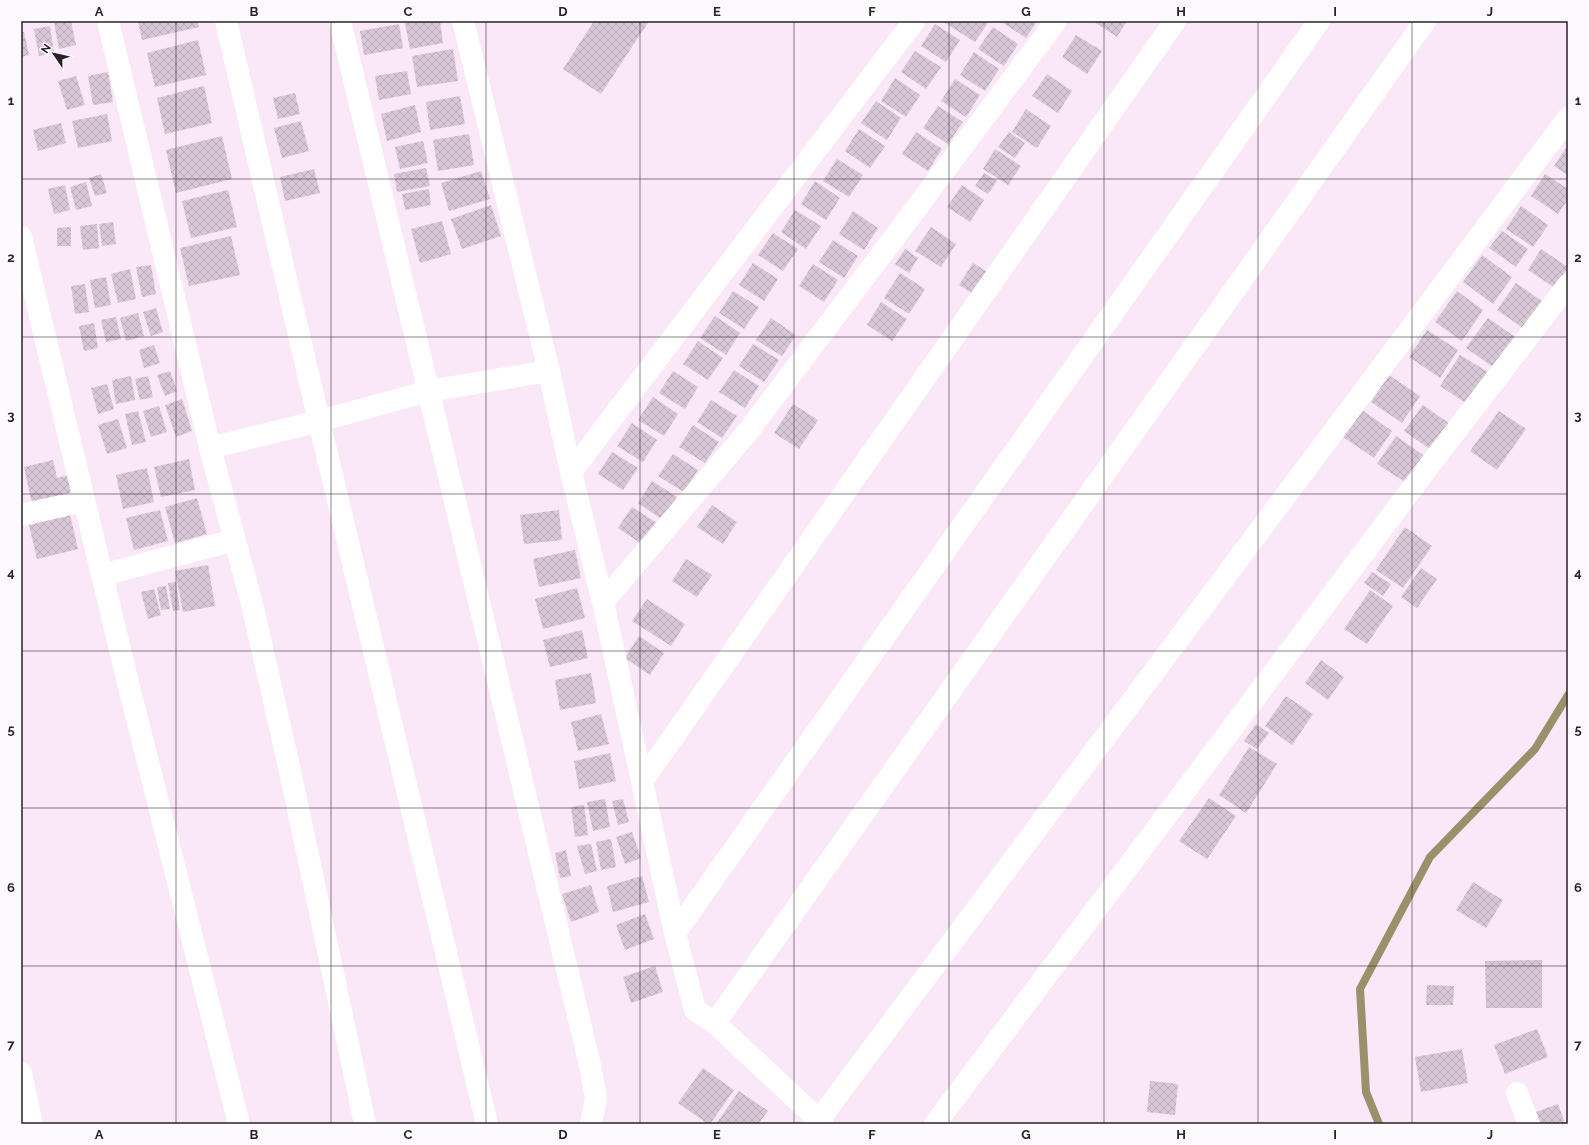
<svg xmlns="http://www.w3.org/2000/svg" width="1589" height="1145" font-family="Raleway,sans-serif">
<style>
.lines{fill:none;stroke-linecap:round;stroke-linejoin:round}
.stream{stroke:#989169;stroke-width:8}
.building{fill:url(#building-cross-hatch)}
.minor{stroke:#fff;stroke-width:22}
.grid{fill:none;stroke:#292228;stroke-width:1;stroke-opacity:0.55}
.neatline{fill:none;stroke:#292228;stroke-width:1.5}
.grid-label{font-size:13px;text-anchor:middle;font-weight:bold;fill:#292228}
</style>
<defs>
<pattern id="building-cross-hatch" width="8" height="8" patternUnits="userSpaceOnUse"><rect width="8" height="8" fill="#d8c7d6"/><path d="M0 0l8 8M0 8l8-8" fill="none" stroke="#b9abb8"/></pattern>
</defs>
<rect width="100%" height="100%" fill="#fae7f7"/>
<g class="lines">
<path class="stream" d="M 1379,1124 L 1366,1092 L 1360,989 L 1430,857 L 1535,749 L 1568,695"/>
</g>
<path class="building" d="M 64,21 L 71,21 L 76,45 L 59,49 L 54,23 Z
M 138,21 L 197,21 L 199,27 L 142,40 Z
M 415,21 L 440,21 L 443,43 L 410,49 L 405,23 Z
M 594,21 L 649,21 L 601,94 L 563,69 Z
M 942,21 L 989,21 L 975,42 Z
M 1000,21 L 1037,21 L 1026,38 Z
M 1093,21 L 1127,21 L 1117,37 Z
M 399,24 L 403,48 L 364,55 L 360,31 Z
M 935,24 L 960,40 L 946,62 L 921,46 Z
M 50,26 L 54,53 L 39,56 L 34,29 Z
M 993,27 L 1018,44 L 1004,66 L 978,49 Z
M 21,32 L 24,32 L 29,55 L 21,57 Z
M 1076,35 L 1102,51 L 1087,74 L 1062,57 Z
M 198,40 L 206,75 L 155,87 L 147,53 Z
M 453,49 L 458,81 L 417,87 L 412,56 Z
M 915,51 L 941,67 L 926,89 L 901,72 Z
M 974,52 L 999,69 L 985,91 L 960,75 Z
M 407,71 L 411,94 L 379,100 L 375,76 Z
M 108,72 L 113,102 L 93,105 L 88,76 Z
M 1047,74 L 1072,91 L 1058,113 L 1032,96 Z
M 76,76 L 85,105 L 67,110 L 58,81 Z
M 895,78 L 920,95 L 906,117 L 881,101 Z
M 955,79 L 980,95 L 966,117 L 941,101 Z
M 204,86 L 212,123 L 165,134 L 157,98 Z
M 295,93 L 300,114 L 278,119 L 273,98 Z
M 460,96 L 465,124 L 430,130 L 426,102 Z
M 876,101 L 901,118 L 887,140 L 861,123 Z
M 415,105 L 421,132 L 387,141 L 381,114 Z
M 938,106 L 963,122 L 948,144 L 923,128 Z
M 1026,109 L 1051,126 L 1037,148 L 1012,132 Z
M 107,114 L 112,141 L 78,148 L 72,121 Z
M 301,121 L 309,151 L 282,158 L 274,128 Z
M 61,123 L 66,143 L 38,151 L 33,130 Z
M 859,129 L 885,146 L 870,168 L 845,151 Z
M 916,132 L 942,149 L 928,171 L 902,154 Z
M 1009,132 L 1025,143 L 1015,158 L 998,147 Z
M 469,134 L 474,165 L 438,171 L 433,140 Z
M 222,136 L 232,179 L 176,193 L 166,150 Z
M 423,141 L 428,163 L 400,169 L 395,147 Z
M 1568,145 L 1568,175 L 1554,166 Z
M 995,149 L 1021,166 L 1008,185 L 983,169 Z
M 837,159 L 863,175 L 849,197 L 823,181 Z
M 426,168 L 430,186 L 397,192 L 394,174 Z
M 314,169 L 320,193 L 285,201 L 280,177 Z
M 481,171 L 490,199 L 449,211 L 441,183 Z
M 984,173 L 997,181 L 988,194 L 975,186 Z
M 101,174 L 107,193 L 95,196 L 89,178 Z
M 1545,174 L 1568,189 L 1568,199 L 1558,214 L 1531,196 Z
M 815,181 L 840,198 L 826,220 L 801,204 Z
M 86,182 L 92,206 L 76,210 L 70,187 Z
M 65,185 L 70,210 L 54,214 L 48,189 Z
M 962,185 L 984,200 L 970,222 L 947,207 Z
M 429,189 L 431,205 L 405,210 L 402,194 Z
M 228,190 L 237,227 L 191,238 L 182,201 Z
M 491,205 L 501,236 L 462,249 L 451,219 Z
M 1521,206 L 1548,225 L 1533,247 L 1506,229 Z
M 795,210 L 821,226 L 806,249 L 781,232 Z
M 853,211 L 878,228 L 864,250 L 839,234 Z
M 442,221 L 451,254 L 420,263 L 411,229 Z
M 113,222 L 116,244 L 102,246 L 99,224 Z
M 97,224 L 99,248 L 83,250 L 80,226 Z
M 71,227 L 71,246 L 57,246 L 57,228 Z
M 931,227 L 956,244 L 941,267 L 915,251 Z
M 1502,231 L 1528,249 L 1516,267 L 1489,248 Z
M 773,233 L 798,249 L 783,271 L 758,255 Z
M 231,236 L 240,275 L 189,286 L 180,248 Z
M 833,240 L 858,256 L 844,278 L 819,262 Z
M 905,249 L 918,258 L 909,273 L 895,264 Z
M 1541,249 L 1568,267 L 1555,288 L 1528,270 Z
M 1482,255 L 1512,277 L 1493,304 L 1463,282 Z
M 753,263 L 778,279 L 764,301 L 739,285 Z
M 973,263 L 989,273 L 975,295 L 959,285 Z
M 813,264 L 838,280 L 824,302 L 799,286 Z
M 151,265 L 156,294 L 142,297 L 136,267 Z
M 130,269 L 136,299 L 118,303 L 111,274 Z
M 900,273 L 925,289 L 909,314 L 884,298 Z
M 106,277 L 111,305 L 95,308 L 90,280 Z
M 1516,283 L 1546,304 L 1527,331 L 1497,310 Z
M 85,284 L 89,312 L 75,314 L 71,286 Z
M 733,291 L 759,307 L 744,329 L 719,313 Z
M 1457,291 L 1483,310 L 1462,341 L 1435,322 Z
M 881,302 L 907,319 L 892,341 L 867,325 Z
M 156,308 L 163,332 L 151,336 L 143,312 Z
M 138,313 L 144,336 L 126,341 L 120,318 Z
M 715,316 L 740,333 L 726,355 L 700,338 Z
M 116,317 L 121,339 L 106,342 L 101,320 Z
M 771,318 L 796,335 L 782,356 L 756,340 Z
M 1488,318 L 1515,337 L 1493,367 L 1466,348 Z
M 94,323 L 98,348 L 84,351 L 79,326 Z
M 1427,330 L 1458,350 L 1440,378 L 1409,357 Z
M 698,341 L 723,358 L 708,380 L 683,364 Z
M 753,344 L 779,360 L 764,382 L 739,366 Z
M 154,345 L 160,363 L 144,368 L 139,350 Z
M 1460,355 L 1488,372 L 1467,404 L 1440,386 Z
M 734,370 L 759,386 L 745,408 L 719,392 Z
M 170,371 L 177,391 L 165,396 L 157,375 Z
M 673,371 L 698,387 L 685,409 L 659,393 Z
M 1389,375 L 1420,396 L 1402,423 L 1371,402 Z
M 131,376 L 135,400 L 116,404 L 112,380 Z
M 148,376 L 153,397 L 140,400 L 135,379 Z
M 107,384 L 114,409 L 98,414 L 91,388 Z
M 653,397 L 678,414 L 664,436 L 638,420 Z
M 182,399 L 192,431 L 176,437 L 165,405 Z
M 711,400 L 737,416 L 722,438 L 697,422 Z
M 793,404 L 818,420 L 799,449 L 774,433 Z
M 1423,405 L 1453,426 L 1434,452 L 1404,431 Z
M 159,406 L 167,432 L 151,437 L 143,411 Z
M 1362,410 L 1392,431 L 1374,458 L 1343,437 Z
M 138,411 L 146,442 L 132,445 L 125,414 Z
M 1499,411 L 1526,429 L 1497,470 L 1470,451 Z
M 118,419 L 127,448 L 107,454 L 98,425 Z
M 632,423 L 657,440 L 643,462 L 617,446 Z
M 693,425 L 719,442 L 705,463 L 679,447 Z
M 1396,436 L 1426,457 L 1408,484 L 1377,464 Z
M 612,452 L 638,468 L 623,490 L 598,474 Z
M 673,454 L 698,470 L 684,492 L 658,476 Z
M 189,459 L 195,490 L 161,497 L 154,467 Z
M 53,460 L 57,478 L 73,474 L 77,493 L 32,504 L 24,467 Z
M 147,468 L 154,502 L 123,509 L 116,475 Z
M 652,481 L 677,497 L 663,520 L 638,503 Z
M 197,498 L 207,534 L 175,543 L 165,507 Z
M 712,505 L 737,522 L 723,544 L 697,527 Z
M 632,507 L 657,523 L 643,545 L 618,528 Z
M 160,510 L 168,541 L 134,550 L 126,518 Z
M 559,510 L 562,540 L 524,544 L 520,515 Z
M 70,515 L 78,549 L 37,559 L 29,525 Z
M 1405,527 L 1432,546 L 1403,588 L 1376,570 Z
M 575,550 L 581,578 L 539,587 L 533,559 Z
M 686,559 L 712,575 L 697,597 L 672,581 Z
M 208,565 L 215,606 L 183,612 L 175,571 Z
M 1421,568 L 1437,579 L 1417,608 L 1401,597 Z
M 1372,572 L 1391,584 L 1383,596 L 1364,583 Z
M 176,582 L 180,610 L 173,611 L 168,583 Z
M 166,586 L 170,609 L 161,610 L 157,587 Z
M 577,588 L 585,618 L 543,629 L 535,599 Z
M 154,589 L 161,615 L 148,619 L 141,592 Z
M 1370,590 L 1393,606 L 1367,644 L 1344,629 Z
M 647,599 L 685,624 L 671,646 L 632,621 Z
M 582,630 L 588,658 L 550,667 L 543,640 Z
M 639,636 L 664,653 L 650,675 L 625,658 Z
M 1321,660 L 1344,677 L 1328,700 L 1305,683 Z
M 591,673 L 596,703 L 560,710 L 555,680 Z
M 1286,696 L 1313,714 L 1292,745 L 1265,726 Z
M 601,714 L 609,744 L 578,751 L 571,722 Z
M 1256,724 L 1269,733 L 1257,749 L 1244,741 Z
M 1249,747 L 1277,764 L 1246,813 L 1219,795 Z
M 610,753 L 616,781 L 579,789 L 574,761 Z
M 1209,798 L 1236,816 L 1207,859 L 1179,841 Z
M 605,799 L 610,827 L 593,831 L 587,802 Z
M 623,799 L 629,822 L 618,825 L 612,801 Z
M 584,805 L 588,835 L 575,837 L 571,807 Z
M 632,832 L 641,858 L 625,864 L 616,837 Z
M 611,839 L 616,867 L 601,870 L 596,842 Z
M 591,844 L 597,871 L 585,874 L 577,846 Z
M 566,850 L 571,876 L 560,878 L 555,853 Z
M 642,876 L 649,902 L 613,912 L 607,886 Z
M 1473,882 L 1503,900 L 1486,928 L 1456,910 Z
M 591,885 L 599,912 L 571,922 L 562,894 Z
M 645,914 L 654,939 L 625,950 L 616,925 Z
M 1542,960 L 1542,1008 L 1486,1008 L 1485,961 Z
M 655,966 L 663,992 L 631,1003 L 623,977 Z
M 1427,985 L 1454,986 L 1453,1005 L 1426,1005 Z
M 1537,1029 L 1548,1057 L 1505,1074 L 1494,1045 Z
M 1462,1049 L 1468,1083 L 1421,1092 L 1415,1057 Z
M 703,1068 L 734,1090 L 710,1124 L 708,1124 L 678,1103 Z
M 1150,1081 L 1178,1084 L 1175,1115 L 1147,1112 Z
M 739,1091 L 768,1111 L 758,1124 L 716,1124 Z
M 1558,1104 L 1565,1124 L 1536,1124 L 1533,1113 Z"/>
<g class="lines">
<path class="minor" d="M 108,21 L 210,448 L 252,604 L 290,771 L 365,1124
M 226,21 L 319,421 L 487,1124
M 340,21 L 589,1061 L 596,1097 L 591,1124
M 463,21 L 549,371 L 571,472 L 603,602 L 675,933 L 695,1010 L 715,1023 L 823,1124
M 21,237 L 128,683 L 239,1124
M 210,448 L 319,421 L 429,391 L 549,371
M 571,472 L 914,21
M 21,515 L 84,501
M 102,575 L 235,540
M 603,602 L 746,434 L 915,210 L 1056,21
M 643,780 L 1175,21
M 675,933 L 1319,21
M 715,1023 L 1425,21
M 21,1073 L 32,1124
M 1517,1093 L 1529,1124
M 816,1124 L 1568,118
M 935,1124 L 1429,466 L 1568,285"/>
</g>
<path class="grid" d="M 176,21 L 176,1124M 331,21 L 331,1124M 486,21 L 486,1124M 640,21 L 640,1124M 794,21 L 794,1124M 949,21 L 949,1124M 1104,21 L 1104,1124M 1258,21 L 1258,1124M 1412,21 L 1412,1124M 21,179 L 1568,179M 21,337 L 1568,337M 21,494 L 1568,494M 21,651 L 1568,651M 21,808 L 1568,808M 21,966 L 1568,966"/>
<rect width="1589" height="1145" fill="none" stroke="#fdfafd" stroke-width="44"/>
<g transform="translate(54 54) rotate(304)" stroke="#fdfafd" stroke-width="3" paint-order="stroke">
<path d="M0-3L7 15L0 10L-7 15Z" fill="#292228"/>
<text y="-6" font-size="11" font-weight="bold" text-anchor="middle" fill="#292228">N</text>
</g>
<rect x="22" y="22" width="1545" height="1101" class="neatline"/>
<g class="grid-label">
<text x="99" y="16">A</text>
<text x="254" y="16">B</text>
<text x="408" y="16">C</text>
<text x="563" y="16">D</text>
<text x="717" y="16">E</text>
<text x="872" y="16">F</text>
<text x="1026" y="16">G</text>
<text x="1181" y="16">H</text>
<text x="1335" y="16">I</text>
<text x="1490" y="16">J</text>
<text x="11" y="105">1</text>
<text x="1578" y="105">1</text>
<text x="11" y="262">2</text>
<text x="1578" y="262">2</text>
<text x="11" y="420">3</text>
<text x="1578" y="420">3</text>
<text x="11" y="577">4</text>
<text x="1578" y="577">4</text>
<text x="11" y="734">5</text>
<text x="1578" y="734">5</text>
<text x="11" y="892">6</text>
<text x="1578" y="892">6</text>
<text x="11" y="1049">7</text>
<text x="1578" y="1049">7</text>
<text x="99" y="1139">A</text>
<text x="254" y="1139">B</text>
<text x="408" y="1139">C</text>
<text x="563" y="1139">D</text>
<text x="717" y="1139">E</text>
<text x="872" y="1139">F</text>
<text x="1026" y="1139">G</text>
<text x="1181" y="1139">H</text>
<text x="1335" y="1139">I</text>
<text x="1490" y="1139">J</text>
</g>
</svg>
